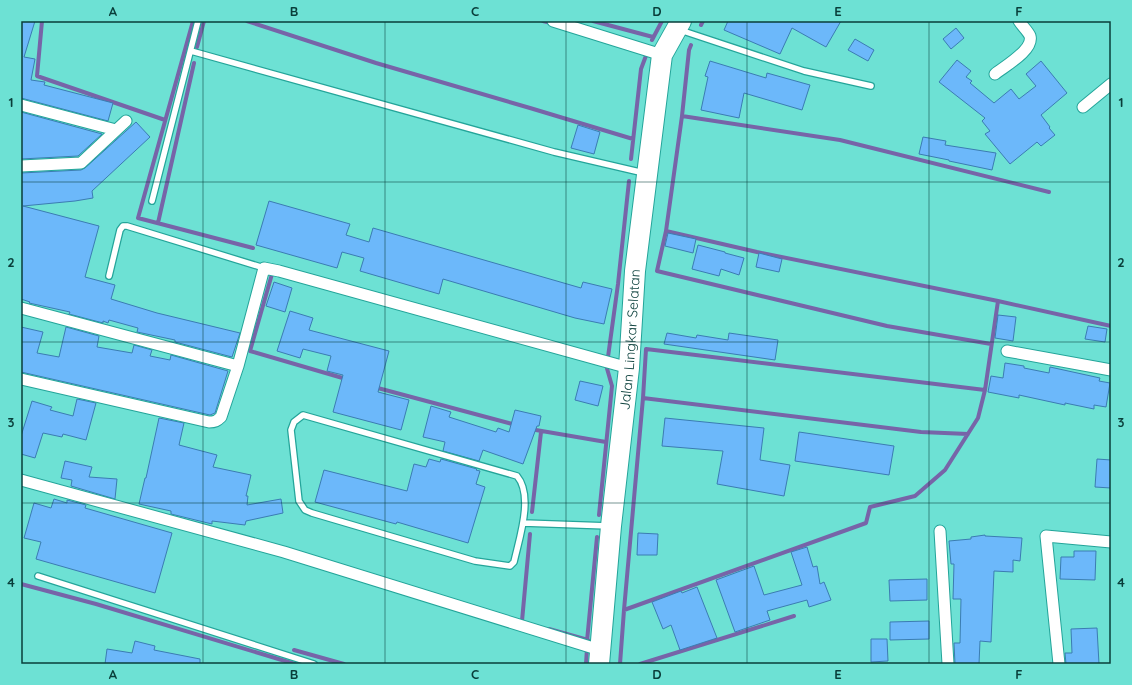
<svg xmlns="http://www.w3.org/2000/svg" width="1132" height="685" font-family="Quicksand,sans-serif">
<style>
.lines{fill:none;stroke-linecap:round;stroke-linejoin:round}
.stream{stroke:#7764a8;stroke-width:4}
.building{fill:#6cb8fa;stroke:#3b7cb2}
.lane-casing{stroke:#24a59a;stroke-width:8}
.street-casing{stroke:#24a59a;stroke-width:13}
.highway-casing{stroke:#24a59a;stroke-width:22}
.lane{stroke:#fff;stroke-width:5.5}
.street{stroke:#fff;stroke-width:11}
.highway{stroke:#fff;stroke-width:20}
.grid{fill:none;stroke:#093e3a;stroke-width:1;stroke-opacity:0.55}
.labels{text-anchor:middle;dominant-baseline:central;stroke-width:4;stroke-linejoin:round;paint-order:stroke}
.street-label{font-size:14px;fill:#093e3a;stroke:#6de1d4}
.neatline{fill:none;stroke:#093e3a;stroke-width:1.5}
.grid-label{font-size:13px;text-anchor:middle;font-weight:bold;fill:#093e3a}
</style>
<rect width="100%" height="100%" fill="#6de1d4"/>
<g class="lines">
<path class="stream" d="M 42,21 L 37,76 L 165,120
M 193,21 L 138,218 L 253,248
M 247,21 L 376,63 L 530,108 L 633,139
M 543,21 L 551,23
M 593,21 L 653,37
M 701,25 L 703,21
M 652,40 L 662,21
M 197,47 L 204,21
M 682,116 L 689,50 L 691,45
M 631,159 L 641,69 L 647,53
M 158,223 L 194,63
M 666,231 L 657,271 L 887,326 L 991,344
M 274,274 L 272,274 L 250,351 L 346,379
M 998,301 L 1111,326
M 608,357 L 618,284 L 629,181
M 374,387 L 516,425
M 643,398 L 646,349 L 985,390
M 530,429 L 606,442
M 968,434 L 921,432 L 643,398 L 624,610 L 866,523 L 870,507 L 915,496 L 945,470 L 978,418 L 985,390 L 998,301 L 757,252 L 666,231 L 682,116 L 840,140 L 1049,192
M 532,512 L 541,432
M 599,515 L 612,386 L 606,365
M 21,584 L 96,604 L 295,664
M 522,621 L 530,534
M 549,629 L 588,640
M 587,641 L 597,537
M 294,650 L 344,664
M 586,664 L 587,648
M 620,664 L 624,610
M 640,664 L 794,616"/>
</g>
<path class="building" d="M 21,21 L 35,21 L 24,57 L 35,59 L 31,80 L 45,82 L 44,85 L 113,103 L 108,121 L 21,98 Z
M 728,21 L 841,21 L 826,47 L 792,28 L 780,54 L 724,30 Z
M 956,28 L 964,38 L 951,49 L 943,39 Z
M 855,39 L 874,50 L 868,61 L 848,50 Z
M 957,60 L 971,71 L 966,77 L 972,81 L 970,83 L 994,103 L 1011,89 L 1019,99 L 1036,86 L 1026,74 L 1041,61 L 1067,93 L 1041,115 L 1050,127 L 1049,128 L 1055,135 L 1041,146 L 1037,142 L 1010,164 L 985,134 L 990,131 L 982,121 L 985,118 L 939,82 Z
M 710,61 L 766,78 L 767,73 L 810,85 L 802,110 L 744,93 L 739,118 L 701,110 L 708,77 L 705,76 Z
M 21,112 L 102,134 L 78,156 L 21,159 Z
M 136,122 L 150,137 L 92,191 L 93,198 L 75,201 L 23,206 L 99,226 L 85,277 L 115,285 L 111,299 L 157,313 L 240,333 L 232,357 L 175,342 L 175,340 L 137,332 L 138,328 L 109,320 L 108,323 L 103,321 L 103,323 L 69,314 L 70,312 L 29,303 L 30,302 L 21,299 L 21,173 L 81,170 L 85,168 Z
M 578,125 L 600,132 L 594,154 L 571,148 Z
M 923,137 L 946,141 L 945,145 L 996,153 L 992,170 L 949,161 L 949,160 L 919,154 Z
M 269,201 L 350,224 L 346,235 L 369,242 L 373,228 L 581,288 L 583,282 L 612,289 L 604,324 L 575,318 L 443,279 L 439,294 L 360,271 L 364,258 L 342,252 L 337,268 L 256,245 Z
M 668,233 L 696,239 L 693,253 L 665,246 Z
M 698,245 L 725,252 L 725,253 L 744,258 L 739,275 L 721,269 L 719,276 L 692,269 Z
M 759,253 L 782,259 L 779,272 L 756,267 Z
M 274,282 L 292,288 L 285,312 L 266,306 Z
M 290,311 L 313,318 L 309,330 L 389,351 L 378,392 L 409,400 L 401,430 L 333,412 L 343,375 L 327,371 L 331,356 L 303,349 L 300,358 L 277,351 Z
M 998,315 L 1016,317 L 1013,341 L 995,338 Z
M 1088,326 L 1107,329 L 1105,342 L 1085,339 Z
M 21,327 L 43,332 L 37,353 L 59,357 L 66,327 L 99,336 L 97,347 L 132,353 L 134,345 L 152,350 L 150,356 L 170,360 L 171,355 L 228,371 L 215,413 L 210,415 L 21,372 Z
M 667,333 L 696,338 L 697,335 L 728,340 L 729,333 L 778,340 L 775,360 L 664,344 Z
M 1005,363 L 1024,366 L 1024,368 L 1049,373 L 1050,367 L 1100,378 L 1099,381 L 1110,383 L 1106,407 L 1094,405 L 1094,409 L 1065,403 L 1065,405 L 1019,395 L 1019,398 L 988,392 L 991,376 L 1003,378 Z
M 580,381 L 603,386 L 598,406 L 575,400 Z
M 77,399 L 96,403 L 86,440 L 63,434 L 62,437 L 43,433 L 35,458 L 21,454 L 21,436 L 32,401 L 52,407 L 50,410 L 73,416 Z
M 431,406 L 451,412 L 449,417 L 496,432 L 498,428 L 509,432 L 515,410 L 541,416 L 539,426 L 537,426 L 523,464 L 483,450 L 479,461 L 443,451 L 445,442 L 423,437 Z
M 159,418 L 184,423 L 179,445 L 217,455 L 213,467 L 251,475 L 246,496 L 248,496 L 247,505 L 281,499 L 283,513 L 246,521 L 245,525 L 212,521 L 212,524 L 171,514 L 171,511 L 139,504 L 145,478 L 146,478 Z
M 665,418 L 764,428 L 760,460 L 790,465 L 784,496 L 717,484 L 723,451 L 662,446 Z
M 799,432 L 894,446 L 889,475 L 795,461 Z
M 429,459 L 440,462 L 441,459 L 477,469 L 476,470 L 480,471 L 476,484 L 485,487 L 468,543 L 397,522 L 396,524 L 315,502 L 324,470 L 407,491 L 414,464 L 426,467 Z
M 1097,459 L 1111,460 L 1111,488 L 1095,487 Z
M 65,461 L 92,467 L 89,477 L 117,479 L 115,499 L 71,486 L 72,480 L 61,478 Z
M 54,499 L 67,503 L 67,500 L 86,505 L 85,508 L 172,533 L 155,593 L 36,559 L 41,542 L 24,538 L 34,503 L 51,508 Z
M 638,533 L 658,534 L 657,555 L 637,555 Z
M 985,535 L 985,536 L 1022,538 L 1020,561 L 1013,560 L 1013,572 L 994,571 L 991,642 L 980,641 L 979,664 L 955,664 L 954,643 L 960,643 L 961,599 L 953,599 L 954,564 L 951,564 L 949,541 L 971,539 L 971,537 Z
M 807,547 L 813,567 L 817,566 L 820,584 L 824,582 L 831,600 L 809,607 L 807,600 L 767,611 L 770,620 L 735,632 L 716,580 L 754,566 L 764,595 L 802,585 L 791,552 Z
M 1074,551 L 1096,551 L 1095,580 L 1060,579 L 1061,557 L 1074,557 Z
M 927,579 L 927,600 L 890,601 L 889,580 Z
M 697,587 L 717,638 L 680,650 L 671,625 L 663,629 L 652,602 L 681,591 L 682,593 Z
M 929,621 L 929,639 L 890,640 L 890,622 Z
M 1097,628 L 1099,664 L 1066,664 L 1065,653 L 1072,653 L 1071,629 Z
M 871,639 L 887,639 L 888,661 L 871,662 Z
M 135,641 L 155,646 L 154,650 L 200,659 L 200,664 L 105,664 L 107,649 L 132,653 Z"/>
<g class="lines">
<defs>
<path id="lane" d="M 680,30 L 804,71 L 871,86
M 191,51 L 554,152 L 644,173
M 152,201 L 198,21
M 109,276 L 120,230 L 123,226 L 127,226 L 264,268
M 303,415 L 517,476 C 534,496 519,539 514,562 L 510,566 L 475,561 L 312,513 L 305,510 L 299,501 L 291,430 L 294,422 Z
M 523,523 L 609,526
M 38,576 L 314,664"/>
<path id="street" d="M 553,21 L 662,55
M 995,74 C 1005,66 1034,50 1030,36 C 1028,31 1022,26 1019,21
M 21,105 L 116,130
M 1083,107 L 1111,84
M 21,166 L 81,163 L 126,121
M 21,308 L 238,366
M 1007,351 L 1111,370
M 21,379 L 209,422 C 215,422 217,421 221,417 L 238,366 L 264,268 L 279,271 L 629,368
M 21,480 L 284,552 L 600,650
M 940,531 L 948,664
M 1059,664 L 1046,536 L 1111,542"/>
<g id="highway">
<path id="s1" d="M 599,664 L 611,526 L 629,368 L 635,271 L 662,55 L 681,21"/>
</g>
</defs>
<use href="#lane" class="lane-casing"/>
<use href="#street" class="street-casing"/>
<use href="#highway" class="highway-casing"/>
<use href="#lane" class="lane"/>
<use href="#street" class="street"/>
<use href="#highway" class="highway"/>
</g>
<path class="grid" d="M 203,21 L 203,664M 385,21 L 385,664M 566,21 L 566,664M 747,21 L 747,664M 929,21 L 929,664M 21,182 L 1111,182M 21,342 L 1111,342M 21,503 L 1111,503"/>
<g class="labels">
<g class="street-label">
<text stroke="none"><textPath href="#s1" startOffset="326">Jalan Lingkar Selatan</textPath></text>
</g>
</g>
<rect width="1132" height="685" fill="none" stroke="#6de1d4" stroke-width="44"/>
<rect x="22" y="22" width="1088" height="641" class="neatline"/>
<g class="grid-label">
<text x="113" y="16">A</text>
<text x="294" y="16">B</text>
<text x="475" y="16">C</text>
<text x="657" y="16">D</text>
<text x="838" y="16">E</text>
<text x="1019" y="16">F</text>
<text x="11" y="107">1</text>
<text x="1121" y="107">1</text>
<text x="11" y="267">2</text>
<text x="1121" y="267">2</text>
<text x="11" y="427">3</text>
<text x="1121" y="427">3</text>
<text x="11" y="587">4</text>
<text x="1121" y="587">4</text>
<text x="113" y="679">A</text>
<text x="294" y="679">B</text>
<text x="475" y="679">C</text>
<text x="657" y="679">D</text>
<text x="838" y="679">E</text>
<text x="1019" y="679">F</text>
</g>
</svg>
